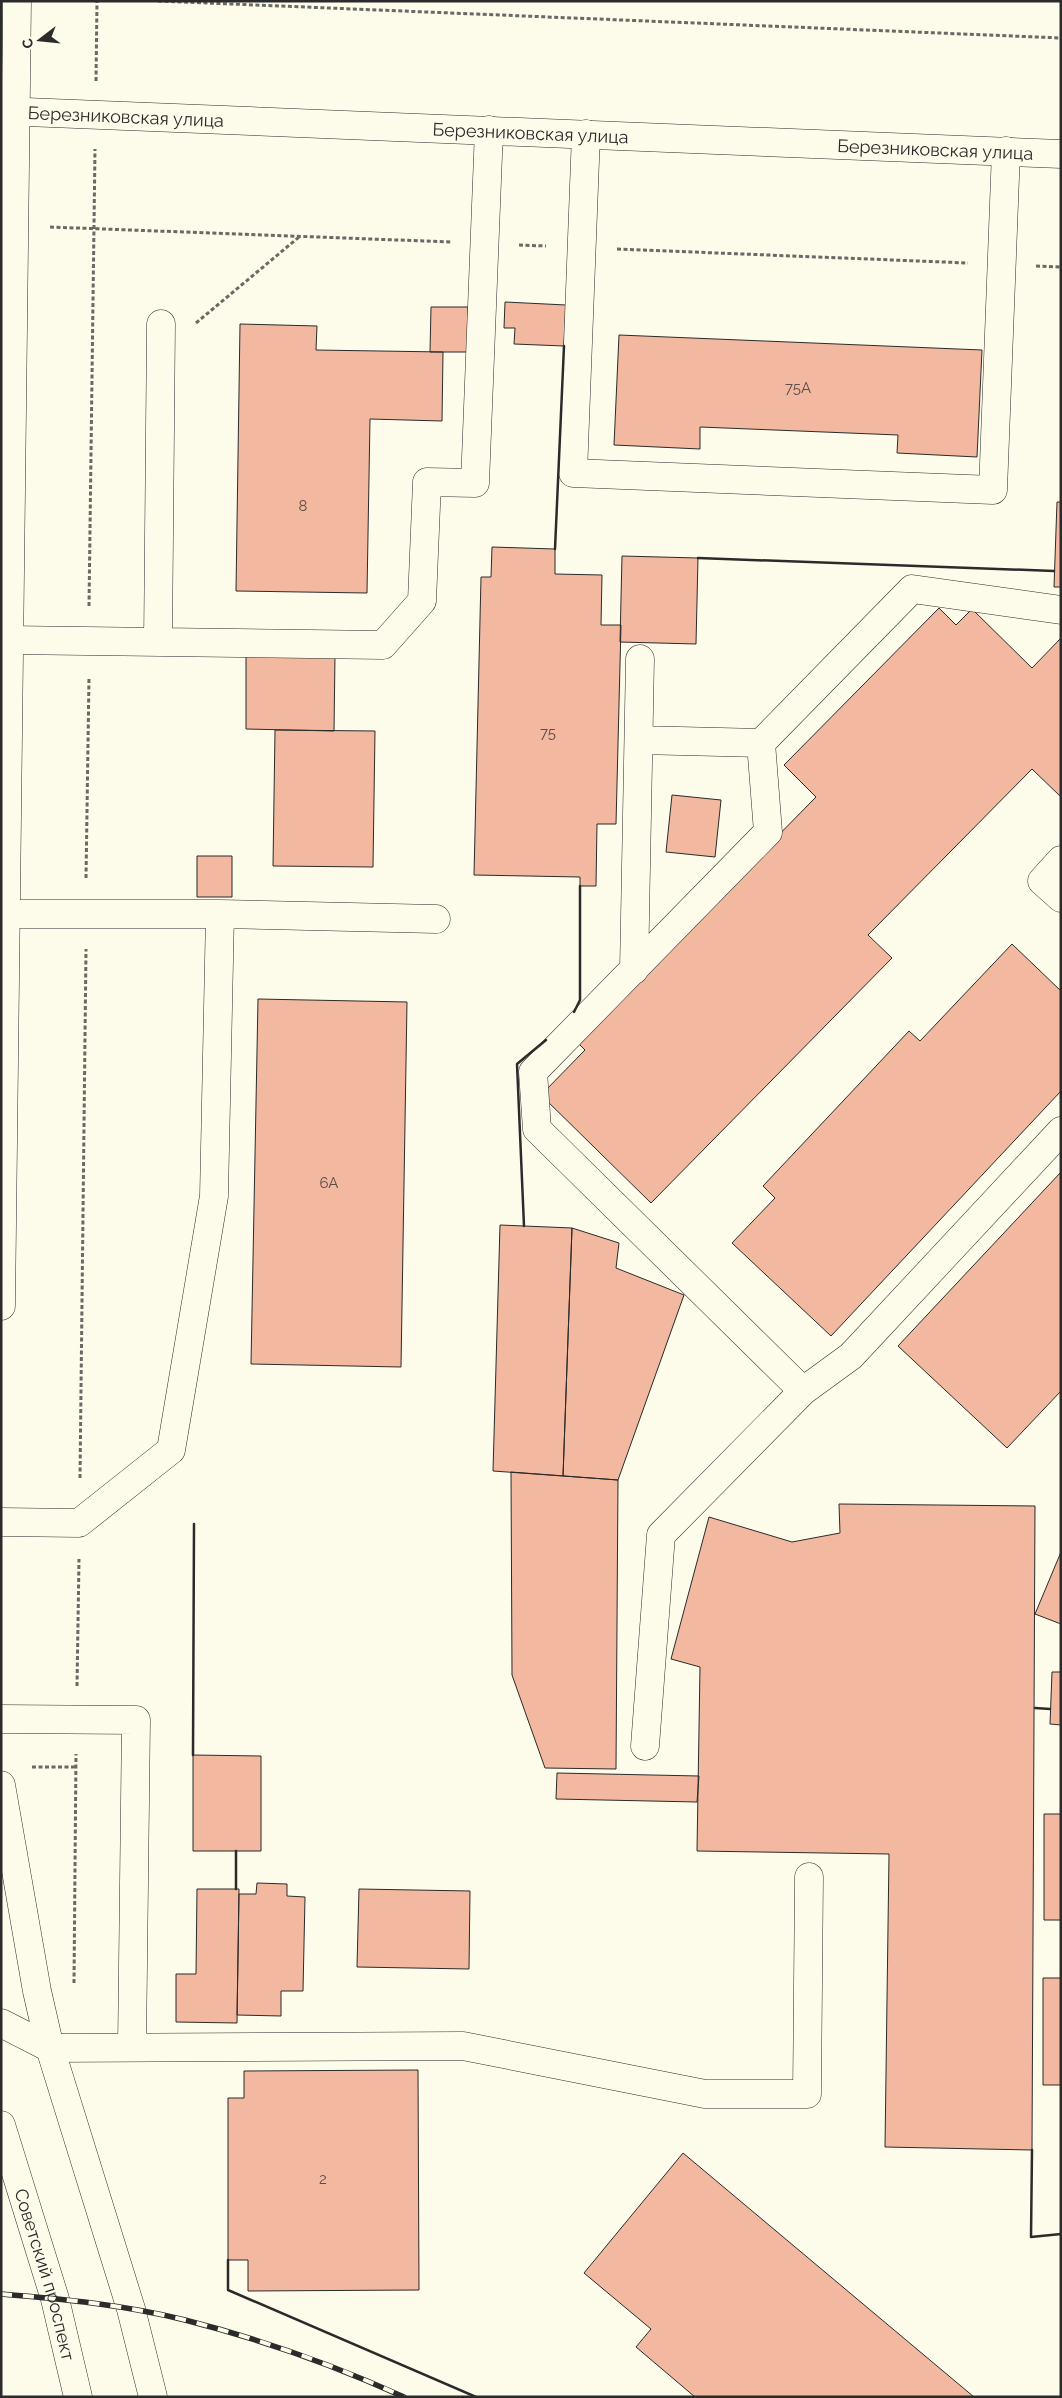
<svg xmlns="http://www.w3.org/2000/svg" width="1062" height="2398" font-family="Raleway,sans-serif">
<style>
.building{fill:#f2b8a0;stroke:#2b2b2b}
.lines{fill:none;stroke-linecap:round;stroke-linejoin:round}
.minor-casing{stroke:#2b2b2b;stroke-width:29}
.major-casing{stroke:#2b2b2b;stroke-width:29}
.path{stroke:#6a6964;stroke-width:3;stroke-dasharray:4 2.5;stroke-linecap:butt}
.minor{stroke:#fdfbea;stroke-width:28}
.major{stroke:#fdfbea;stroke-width:28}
.rail-casing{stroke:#2b2b2b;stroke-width:5.5}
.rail{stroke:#fdfbea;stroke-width:4;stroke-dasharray:11;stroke-linecap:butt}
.wall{stroke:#2b2b2b;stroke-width:2.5}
.labels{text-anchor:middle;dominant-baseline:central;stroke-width:4;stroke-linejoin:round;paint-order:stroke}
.number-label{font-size:15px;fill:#5d4e48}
.street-label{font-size:18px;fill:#2b2b2b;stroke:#fdfbea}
</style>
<rect width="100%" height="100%" fill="#fdfbea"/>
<path class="building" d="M 505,302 L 566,305 L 564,346 L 514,344 L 515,328 L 504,328 Z
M 431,307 L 468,307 L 468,352 L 430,352 Z
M 240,324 L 317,326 L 316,350 L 443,352 L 442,421 L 370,419 L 367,593 L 236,591 Z
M 619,335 L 982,350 L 977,457 L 897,453 L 898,435 L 700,427 L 700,449 L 614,445 Z
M 1057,502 L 1061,502 L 1061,587 L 1054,587 Z
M 492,547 L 555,549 L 555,574 L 602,575 L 601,625 L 621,625 L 616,824 L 597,824 L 596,886 L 580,886 L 580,877 L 474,875 L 481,577 L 491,577 Z
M 622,556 L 698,558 L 696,644 L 620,642 Z
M 939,608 L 956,625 L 972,609 L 1032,668 L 1061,638 L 1061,797 L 1032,769 L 868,935 L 892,958 L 651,1203 L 541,1095 L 585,1050 L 576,1041 L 816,797 L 784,765 Z
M 246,654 L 335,655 L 334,731 L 246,729 Z
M 275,730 L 375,731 L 373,867 L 273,866 Z
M 672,795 L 721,800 L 715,857 L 666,852 Z
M 197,856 L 232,856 L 232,897 L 197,897 Z
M 1012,944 L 1061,991 L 1061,1091 L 831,1336 L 732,1243 L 775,1198 L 763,1186 L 909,1031 L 920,1041 Z
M 258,999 L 407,1002 L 401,1367 L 251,1364 Z
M 1061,1172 L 1061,1391 L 1007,1448 L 898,1346 Z
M 500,1225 L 572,1228 L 563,1476 L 493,1471 Z
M 572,1228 L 619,1243 L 616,1268 L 684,1295 L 618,1480 L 563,1476 Z
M 511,1472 L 618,1480 L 616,1769 L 545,1768 L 512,1675 Z
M 839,1504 L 1035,1506 L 1032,2150 L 885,2147 L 889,1854 L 697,1851 L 700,1667 L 671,1659 L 709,1517 L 792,1542 L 840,1533 Z
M 1061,1552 L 1061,1624 L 1035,1614 Z
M 1052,1672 L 1061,1672 L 1061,1725 L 1050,1724 Z
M 193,1755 L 261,1756 L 261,1851 L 193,1851 Z
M 557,1773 L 699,1776 L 697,1802 L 556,1799 Z
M 1044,1814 L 1061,1814 L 1061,1920 L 1044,1920 Z
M 257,1883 L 287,1884 L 287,1896 L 305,1897 L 303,1991 L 281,1991 L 281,2016 L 237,2015 L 239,1894 L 256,1894 Z
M 197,1889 L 239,1889 L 237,2023 L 176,2022 L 176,1974 L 196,1974 Z
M 359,1889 L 470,1891 L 469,1969 L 357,1967 Z
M 1043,1978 L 1061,1978 L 1061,2085 L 1043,2085 Z
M 418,2070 L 419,2290 L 248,2291 L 248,2260 L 228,2260 L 228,2098 L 244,2098 L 244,2071 Z
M 683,2153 L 974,2397 L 695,2397 L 636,2347 L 651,2329 L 584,2273 Z"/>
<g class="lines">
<defs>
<path id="minor" d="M 586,134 L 573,473 L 993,490 L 1006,151
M 9,640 L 383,645 L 422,601 L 427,482 L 475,483 L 489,130
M 158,642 L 161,324
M 639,740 L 761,743
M 1061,860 L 1042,881 L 1061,898
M 6,914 L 220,914 L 436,919
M 634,970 L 640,659
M 803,1391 L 537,1129 L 533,1072 L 768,832 L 761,743 L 912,589 L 1061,610
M 1,1522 L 79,1523 L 171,1450 L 214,1196 L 220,914
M 1,1719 L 136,1720 L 132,2047
M 645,1746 L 661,1535 L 803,1391 L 851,1356 L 1061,1131
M 50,2048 L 463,2046 L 705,2094 L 807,2094 L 809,1877"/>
<g id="major">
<path id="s1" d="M 1,111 L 1061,154"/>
<path d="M 1,1306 L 17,1"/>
<path d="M 1,1785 L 37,1991 L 50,2048 L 131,2309 L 153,2397"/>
<path d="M 1,2023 L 50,2048"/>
<path id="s2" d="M 1,2125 L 55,2299 L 78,2397"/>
</g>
</defs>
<use href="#minor" class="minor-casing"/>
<use href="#major" class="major-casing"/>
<path class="path" d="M 158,1 L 1061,38
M 96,81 L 97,1
M 50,227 L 451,242
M 519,245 L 546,246
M 617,249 L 968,263
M 1036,266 L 1061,267
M 196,323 L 299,237
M 89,606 L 95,149
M 86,878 L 89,677
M 80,1478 L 86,949
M 77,1686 L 79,1559
M 32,1767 L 76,1767
M 74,1983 L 76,1754"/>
<use href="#minor" class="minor"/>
<use href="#major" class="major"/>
<defs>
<path id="rail" d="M 1,2294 C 63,2299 125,2305 185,2320 C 260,2339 334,2365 404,2397"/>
</defs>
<use href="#rail" class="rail-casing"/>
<use href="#rail" class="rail"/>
<path class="wall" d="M 555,549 L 564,346
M 698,558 L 1054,571
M 574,1012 L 580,1000 L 580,886
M 524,1226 L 517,1064 L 546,1040
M 1035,1708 L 1050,1709
M 193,1755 L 194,1524
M 236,1851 L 236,1889
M 1032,2150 L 1031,2237 L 1061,2234
M 228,2260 L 228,2290 L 476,2397"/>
</g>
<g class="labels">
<g class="number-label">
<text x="798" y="388">75А</text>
<text x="303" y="506">8</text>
<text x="548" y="733">75</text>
<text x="329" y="1183">6А</text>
<text x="323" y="2179">2</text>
</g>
<g class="street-label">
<text stroke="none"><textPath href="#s1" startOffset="125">Березниковская улица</textPath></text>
<text stroke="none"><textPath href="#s1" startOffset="530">Березниковская улица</textPath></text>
<text stroke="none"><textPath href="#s1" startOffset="935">Березниковская улица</textPath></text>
<text stroke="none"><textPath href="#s2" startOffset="156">Советский проспект</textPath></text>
</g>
</g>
<rect width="1062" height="2398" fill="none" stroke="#2b2b2b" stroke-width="5"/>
<g transform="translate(40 40) rotate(254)" stroke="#fdfbea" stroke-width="4" paint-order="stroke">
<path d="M0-4L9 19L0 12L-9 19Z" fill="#2b2b2b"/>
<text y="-8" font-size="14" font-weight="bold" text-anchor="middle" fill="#2b2b2b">С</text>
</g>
</svg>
